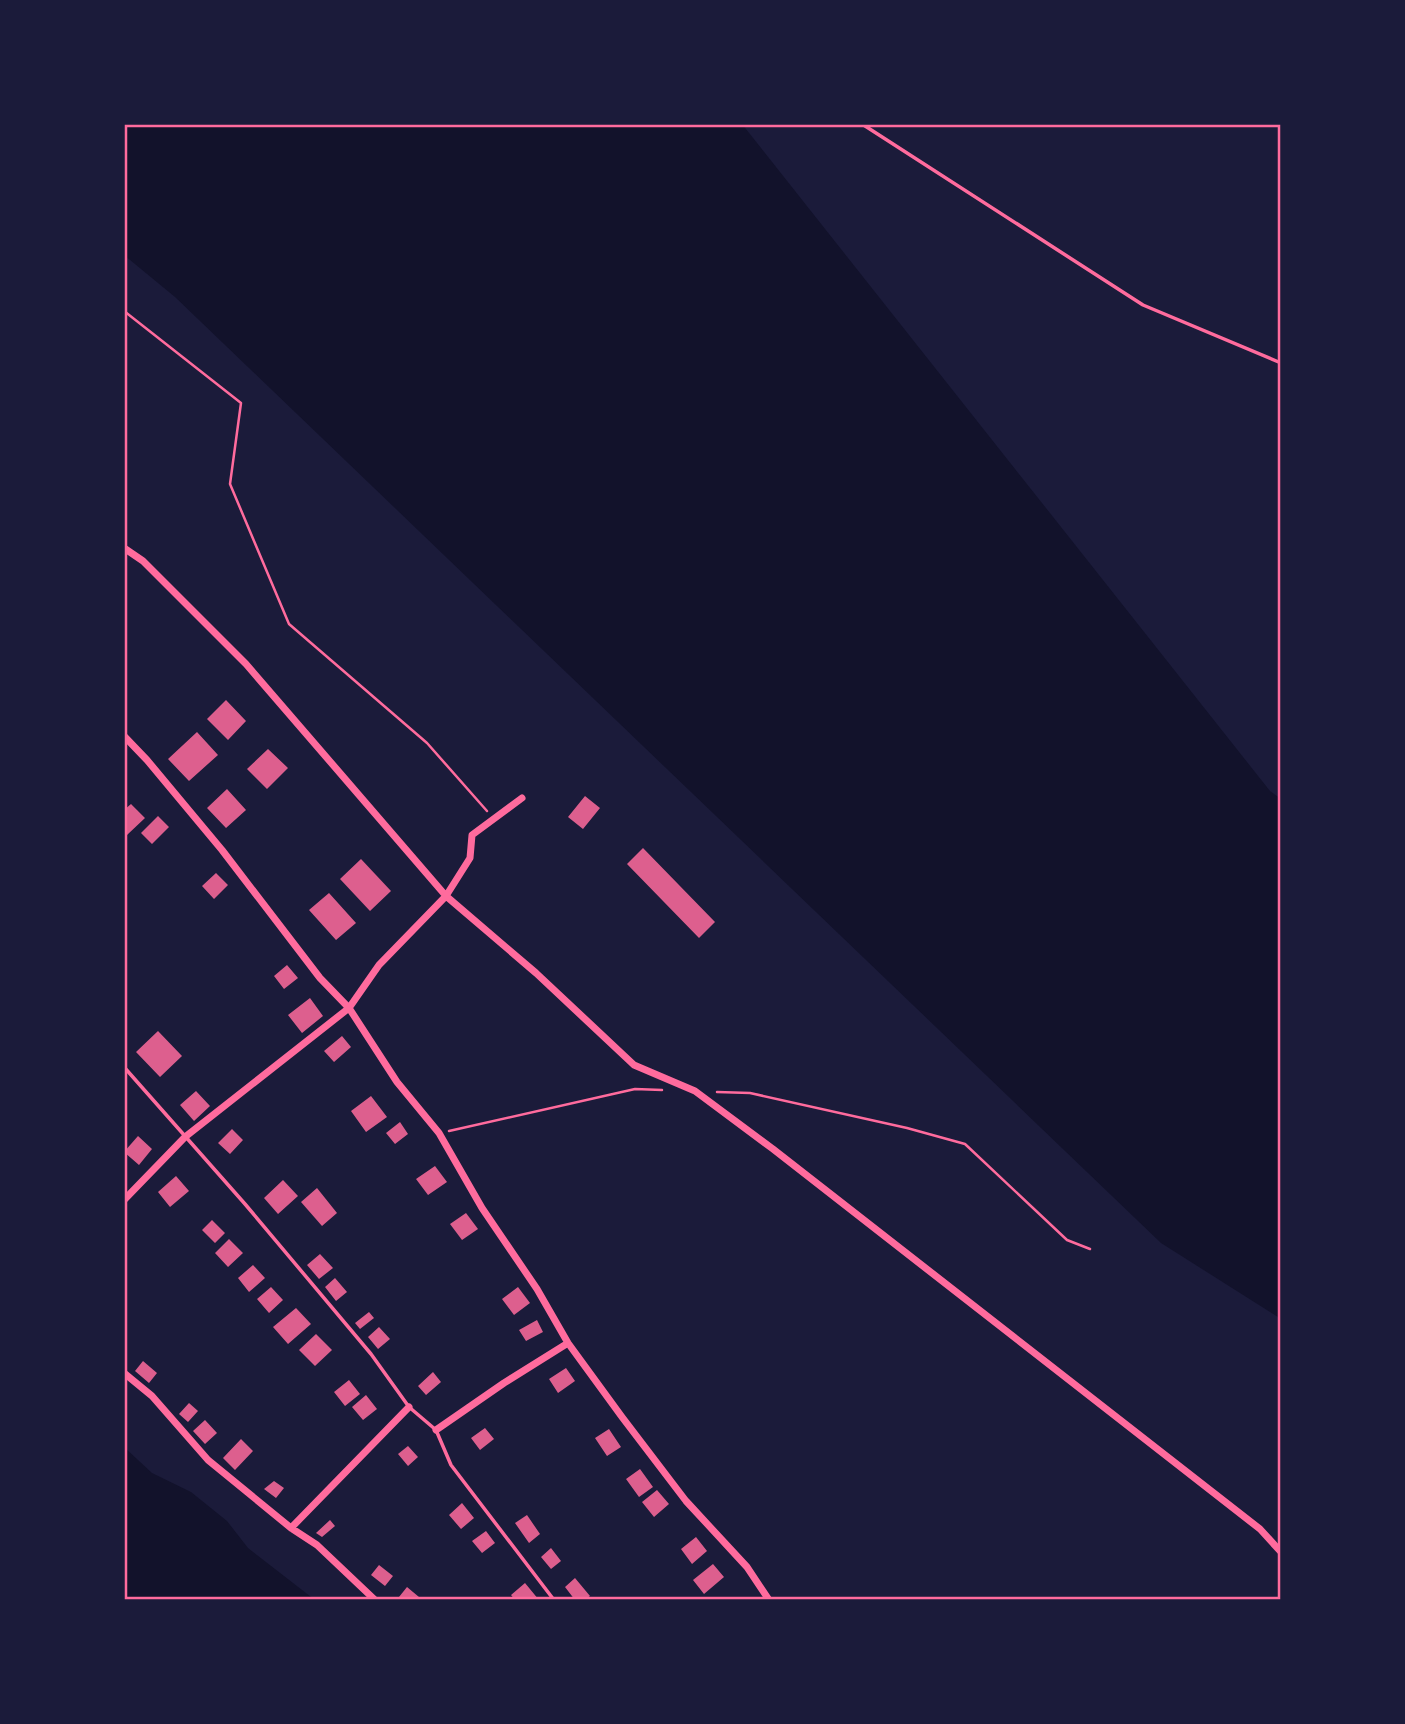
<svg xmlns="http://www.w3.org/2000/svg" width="1405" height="1724" font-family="'Nunito Sans',sans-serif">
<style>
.water{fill:#12122b}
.building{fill:#dd5f8e}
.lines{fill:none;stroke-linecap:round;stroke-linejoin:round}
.path{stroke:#ff6b9d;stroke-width:2.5}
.service{stroke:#ff6b9d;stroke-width:3.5}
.minor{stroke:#ff6b9d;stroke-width:7}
.neatline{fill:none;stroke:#ff6b9d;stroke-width:2.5}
</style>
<rect width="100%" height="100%" fill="#1b1b3a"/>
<path class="water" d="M 124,124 L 742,124 L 1270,791 L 1281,799 L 1281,1319 L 1161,1243 L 175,297 L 124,255 Z
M 124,1447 L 152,1473 L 191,1492 L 227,1521 L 248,1548 L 315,1600 L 124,1600 Z"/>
<path class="building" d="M 226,700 L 246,721 L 228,740 L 207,719 Z
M 197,732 L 218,755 L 189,781 L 168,759 Z
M 268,749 L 288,768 L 267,789 L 247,769 Z
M 227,789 L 246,810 L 226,828 L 207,808 Z
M 585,796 L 600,808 L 583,829 L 568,817 Z
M 131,804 L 145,818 L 127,835 L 124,833 L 124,810 Z
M 158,816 L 169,827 L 152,844 L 141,833 Z
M 643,848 L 715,922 L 699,938 L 627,864 Z
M 361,859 L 391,891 L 370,911 L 340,879 Z
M 216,873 L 228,885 L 214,899 L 202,886 Z
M 329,893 L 356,923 L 336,940 L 309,910 Z
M 287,965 L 298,978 L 284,989 L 274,976 Z
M 310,998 L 323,1016 L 302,1033 L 288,1015 Z
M 158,1031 L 182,1056 L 160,1077 L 136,1052 Z
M 342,1036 L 351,1047 L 334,1062 L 324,1051 Z
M 196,1091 L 210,1106 L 194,1121 L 180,1105 Z
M 371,1096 L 387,1117 L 366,1132 L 351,1111 Z
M 400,1122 L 408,1134 L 395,1144 L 386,1133 Z
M 232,1129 L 243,1140 L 230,1154 L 218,1143 Z
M 138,1136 L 152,1149 L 139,1165 L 124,1152 Z
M 435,1166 L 447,1182 L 428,1195 L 416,1179 Z
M 176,1176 L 189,1191 L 170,1207 L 158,1192 Z
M 283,1180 L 298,1196 L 278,1214 L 264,1198 Z
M 317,1188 L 337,1213 L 322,1226 L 301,1202 Z
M 466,1213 L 478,1229 L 462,1240 L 450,1224 Z
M 212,1220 L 225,1233 L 215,1243 L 202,1230 Z
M 229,1239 L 243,1253 L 228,1267 L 215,1253 Z
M 320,1254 L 333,1268 L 319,1279 L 307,1265 Z
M 253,1265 L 265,1278 L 249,1292 L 238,1278 Z
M 335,1278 L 347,1292 L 336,1301 L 325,1287 Z
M 271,1287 L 283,1300 L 269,1313 L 257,1299 Z
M 518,1287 L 530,1303 L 514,1315 L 502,1299 Z
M 296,1308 L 311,1324 L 288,1344 L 273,1327 Z
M 369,1312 L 374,1318 L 360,1329 L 355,1323 Z
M 537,1320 L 543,1332 L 526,1341 L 519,1330 Z
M 379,1327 L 390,1339 L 378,1349 L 368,1337 Z
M 316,1334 L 332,1350 L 315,1366 L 299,1350 Z
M 143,1361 L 157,1373 L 149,1383 L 135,1371 Z
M 566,1368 L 575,1381 L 558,1393 L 549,1379 Z
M 433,1372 L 441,1382 L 426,1395 L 418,1386 Z
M 349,1380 L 360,1394 L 345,1406 L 334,1392 Z
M 366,1395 L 377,1409 L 363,1420 L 352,1407 Z
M 189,1403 L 198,1411 L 188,1422 L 179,1414 Z
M 205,1420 L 217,1433 L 205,1444 L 193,1431 Z
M 485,1428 L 494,1439 L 480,1450 L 471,1438 Z
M 609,1429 L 621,1447 L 607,1456 L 595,1438 Z
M 241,1439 L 253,1451 L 235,1470 L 223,1458 Z
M 408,1446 L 418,1457 L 408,1466 L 398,1454 Z
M 640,1469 L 653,1487 L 639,1497 L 626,1479 Z
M 274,1481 L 284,1488 L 276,1498 L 264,1489 Z
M 657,1490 L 669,1504 L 654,1517 L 642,1502 Z
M 462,1503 L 474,1518 L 461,1529 L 449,1515 Z
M 527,1515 L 540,1534 L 529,1543 L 515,1523 Z
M 330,1520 L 335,1526 L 322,1537 L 316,1533 Z
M 486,1531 L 495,1543 L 482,1553 L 472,1541 Z
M 696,1537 L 707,1551 L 692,1564 L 681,1549 Z
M 551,1548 L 561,1561 L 551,1569 L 541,1557 Z
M 713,1564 L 724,1577 L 704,1594 L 693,1580 Z
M 379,1565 L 393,1576 L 385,1586 L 371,1575 Z
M 575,1578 L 590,1596 L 585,1600 L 575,1600 L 565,1587 Z
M 525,1583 L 539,1600 L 515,1600 L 511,1595 Z
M 407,1587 L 419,1597 L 416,1600 L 403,1600 L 399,1597 Z"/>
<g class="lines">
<path class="path" d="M 124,311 L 241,403 L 230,484 L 289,624 L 427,743 L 487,811
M 717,1092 L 750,1093 L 907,1128 L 965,1144 L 1067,1240 L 1090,1249
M 449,1131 L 635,1089 L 662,1090"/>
<path class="service" d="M 862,124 L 1143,305 L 1281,363
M 124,1067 L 245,1204 L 371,1354 L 409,1407 L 436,1430 L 451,1465 L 554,1600"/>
<path class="minor" d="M 124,548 L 143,561 L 246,664 L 446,896 L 536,973 L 634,1065 L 695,1091 L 773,1149 L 1260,1529 L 1281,1552
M 124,736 L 147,760 L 222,850 L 320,978 L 349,1008 L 397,1082 L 439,1133 L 482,1208 L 537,1289 L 568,1343 L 622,1417 L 686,1501 L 747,1567 L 769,1600
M 124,1200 L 185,1137 L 349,1008 L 379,965 L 446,896 L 470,858 L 472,835 L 522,798
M 124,1373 L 152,1396 L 208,1460 L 291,1528 L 317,1545 L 375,1600
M 436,1430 L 504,1383 L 568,1343
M 291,1528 L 409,1407"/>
</g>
<rect width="1405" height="1724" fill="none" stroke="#1b1b3a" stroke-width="252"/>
<rect x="126" y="126" width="1153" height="1472" class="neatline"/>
</svg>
